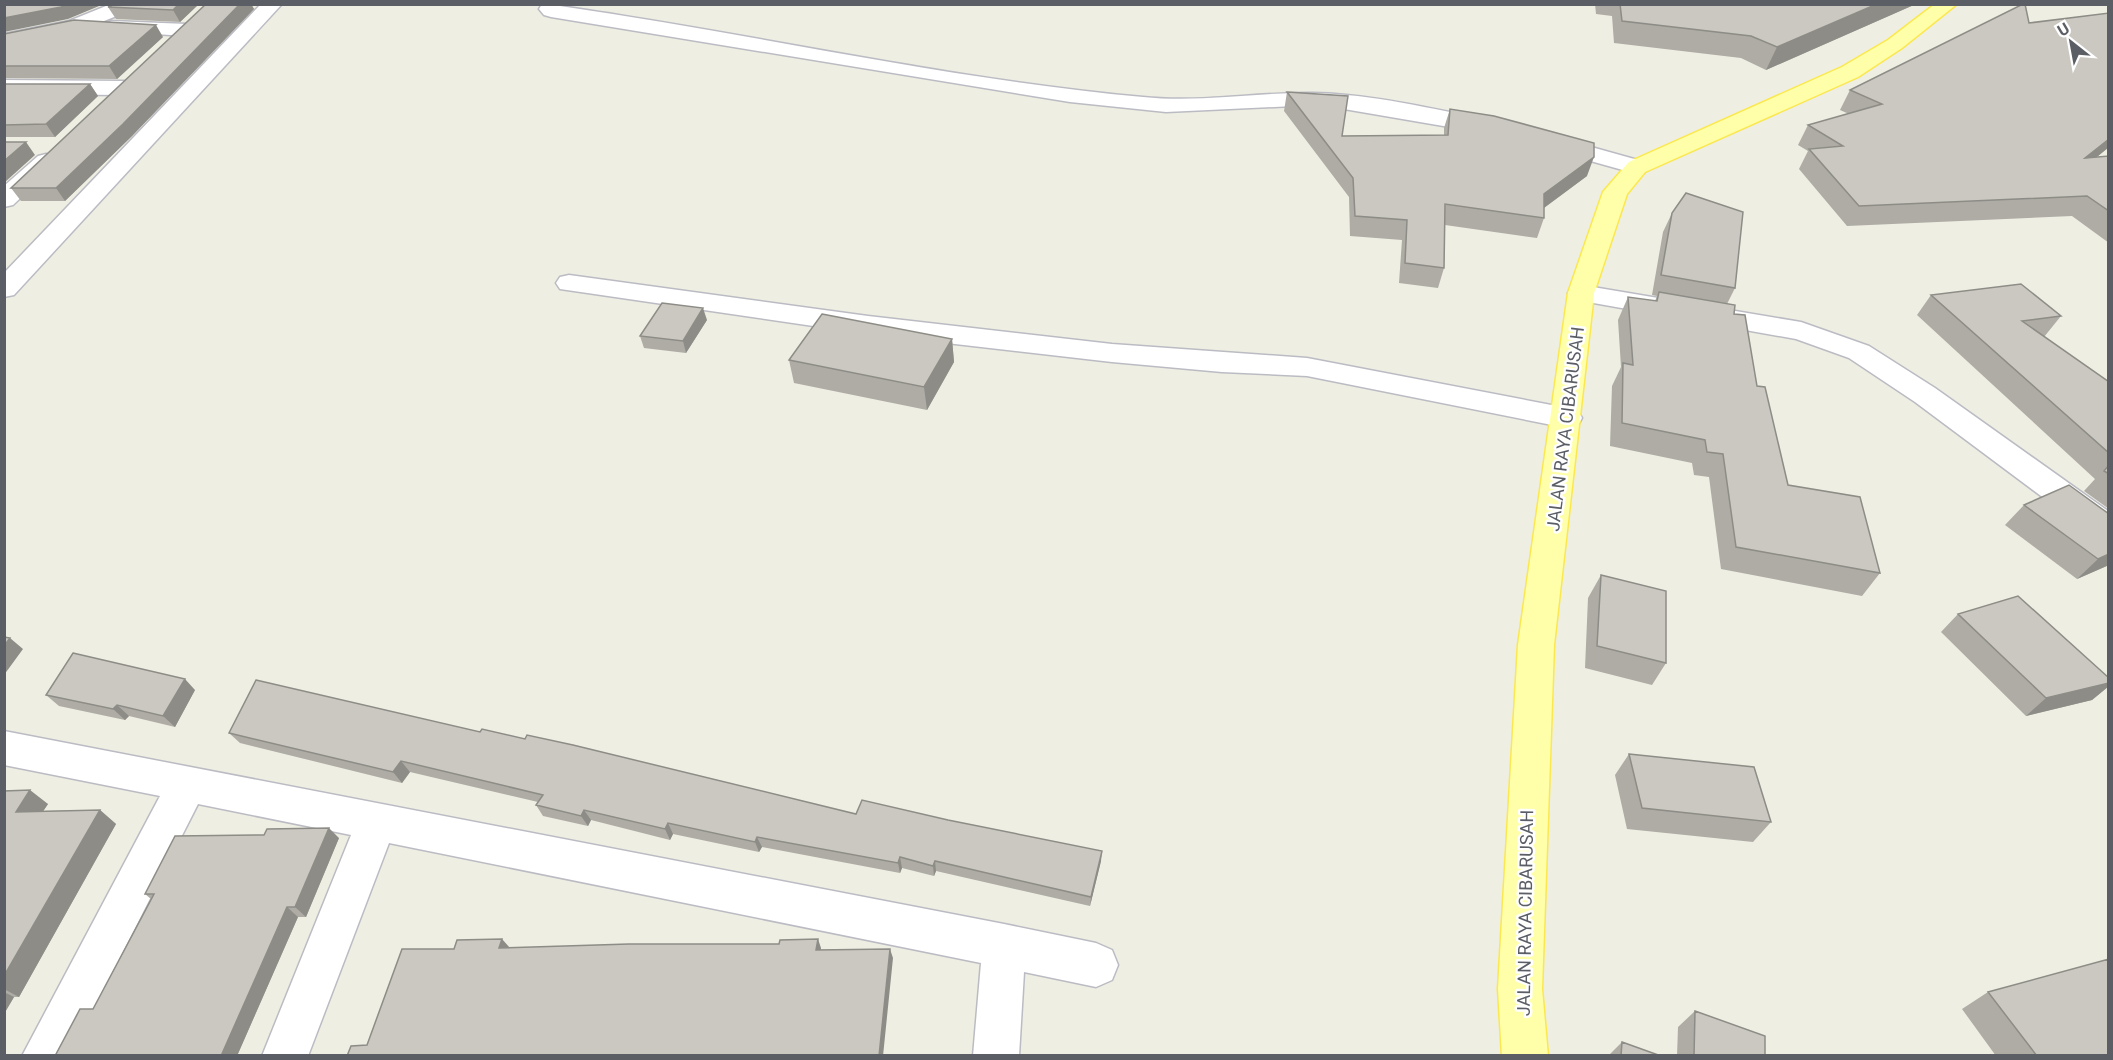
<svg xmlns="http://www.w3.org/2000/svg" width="2113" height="1060" font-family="Roboto,sans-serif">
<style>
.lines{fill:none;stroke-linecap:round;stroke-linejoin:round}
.street-casing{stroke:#bbbcc3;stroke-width:3}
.primary-casing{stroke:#fbe850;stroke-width:3}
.street{fill:#fff;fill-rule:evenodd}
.primary{fill:#feffa8;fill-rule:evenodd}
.wall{fill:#aeaca5}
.shaded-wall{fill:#8d8c86}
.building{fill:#cac8c0;stroke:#8d8c86;stroke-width:1.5}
.labels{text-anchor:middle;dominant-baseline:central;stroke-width:5;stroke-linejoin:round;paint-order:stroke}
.street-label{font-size:18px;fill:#5b5e65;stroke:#fff}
</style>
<rect width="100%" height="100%" fill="#efeee3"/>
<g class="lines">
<defs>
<path id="street" d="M 111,4 L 139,4 L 137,8 L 81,30 L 4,46 L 4,34 L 69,21 Z
M 261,4 L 282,4 L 14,295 L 4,297 L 4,273 Z
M 542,4 L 562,4 L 560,6 C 755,34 947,79 1143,97 C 1200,103 1256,92 1313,93 C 1373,94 1432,109 1490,120 L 1498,122 L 1501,127 L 1498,132 L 1490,134 L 1338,108 L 1294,106 L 1166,112 L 1070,102 L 551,17 L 544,15 L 539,9 Z
M 112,21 L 187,24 L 194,26 L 197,30 L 194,34 L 187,36 L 105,31 L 102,27 L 105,23 Z
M 4,80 L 124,81 L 132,83 L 135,88 L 132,93 L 124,95 L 4,94 Z
M 1552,136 L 1645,162 L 1649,167 L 1645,172 L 1637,174 L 1544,148 L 1540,143 L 1544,138 Z
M 46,154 L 54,156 L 58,161 L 54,166 L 13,205 L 4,207 L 4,186 L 38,156 Z
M 569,275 L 868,316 L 1112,344 L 1307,358 L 1567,408 L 1578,411 L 1582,418 L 1578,425 L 1567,428 L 1307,376 L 1222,372 L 1112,362 L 868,334 L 560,289 L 556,283 L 560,277 Z
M 1581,285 L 1801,322 L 1869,346 L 1935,388 L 2108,511 L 2108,540 L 2096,537 L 1915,402 L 1849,358 L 1796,339 L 1571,299 L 1568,293 L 1571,287 Z
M 4,731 L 1004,924 L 1096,943 L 1112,950 L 1118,965 L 1112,980 L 1096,987 L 1024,972 L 1019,1056 L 973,1056 L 981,963 L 389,843 L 308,1056 L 262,1056 L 351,835 L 198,804 L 70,1056 L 22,1056 L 160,796 L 4,765 Z"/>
<path id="primary" d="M 1935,4 L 1957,4 L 1902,48 L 1858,77 L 1645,172 L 1627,194 L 1594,293 L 1554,645 L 1542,989 L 1548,1056 L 1502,1056 L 1498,989 L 1518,645 L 1568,293 L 1603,192 L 1629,162 L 1842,67 L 1888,40 Z"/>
</defs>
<use href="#street" class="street-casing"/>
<use href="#primary" class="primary-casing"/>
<use href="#street" class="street"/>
<use href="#primary" class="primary"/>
</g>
<path class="wall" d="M 115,4 L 199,4 L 180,22 L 116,19 L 108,7 Z
M 206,4 L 251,4 L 254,9 L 132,136 L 65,201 L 21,201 L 11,188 Z
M 1595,4 L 1916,4 L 1766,70 L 1741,58 L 1614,43 L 1612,16 L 1596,14 Z
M 2109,13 L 2109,147 L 2097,157 L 2109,156 L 2109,243 L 2072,216 L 1847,226 L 1799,169 L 1808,151 L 1798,145 L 1808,125 L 1849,114 L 1840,110 L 1850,90 L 2029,23 Z
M 4,34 L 163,37 L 117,79 L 4,78 Z
M 4,84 L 90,84 L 98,96 L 55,137 L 4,137 Z
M 1287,92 L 1342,136 L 1444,135 L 1444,128 L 1450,109 L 1587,176 L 1544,208 L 1544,218 L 1537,238 L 1445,225 L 1444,268 L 1438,288 L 1399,283 L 1402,240 L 1350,236 L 1349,197 L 1284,111 Z
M 1672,213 L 1735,288 L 1727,304 L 1734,314 L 1788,485 L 1880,573 L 1862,596 L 1721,569 L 1709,477 L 1694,475 L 1692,463 L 1610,446 L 1612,386 L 1621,367 L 1618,320 L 1628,297 L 1655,301 L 1657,296 L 1652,295 L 1663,232 Z
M 1931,295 L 2061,316 L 2044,337 L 2109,382 L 2109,509 L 2084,491 L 2095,479 L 1917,315 Z
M 707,320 L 686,353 L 644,348 L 640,336 Z
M 952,339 L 954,362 L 927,410 L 794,383 L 789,360 Z
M 2024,505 L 2109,514 L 2109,565 L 2077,579 L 2005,525 Z
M 1601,575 L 1666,663 L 1652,685 L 1585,668 L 1588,598 Z
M 1958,614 L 2109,678 L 2109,686 L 2092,700 L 2026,716 L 1941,632 Z
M 195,690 L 175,727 L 129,716 L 125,720 L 59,706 L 46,695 Z
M 480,732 L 856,814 L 1101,861 L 1090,906 L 936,871 L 934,876 L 902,868 L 900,873 L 762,847 L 759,852 L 673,834 L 670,840 L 591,820 L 588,826 L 543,816 L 536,805 L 538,802 L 410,772 L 402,783 L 240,743 L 229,733 Z
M 1629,754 L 1771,822 L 1753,842 L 1627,829 L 1615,775 Z
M 4,791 L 48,804 L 43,811 L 100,810 L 116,824 L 19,997 L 14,997 L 4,1014 Z
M 339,838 L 306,917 L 298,917 L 237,1056 L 55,1056 L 93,1009 L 151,899 L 145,894 Z
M 1988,992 L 2109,1056 L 1996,1056 L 1962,1009 Z
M 1695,1011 L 1765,1056 L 1677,1056 L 1678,1027 Z
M 1622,1042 L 1661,1056 L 1608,1056 Z"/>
<path class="shaded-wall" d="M 67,4 L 104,4 L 68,19 L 4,32 L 4,18 Z
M 179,4 L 199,4 L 180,22 L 173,10 Z
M 240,4 L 251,4 L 254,9 L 132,136 L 65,201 L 56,188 Z
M 1877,4 L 1916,4 L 1766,70 L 1777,47 Z
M 156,25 L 163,37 L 117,79 L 109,66 Z
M 90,84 L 98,96 L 55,137 L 46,124 Z
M 2109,139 L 2109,147 L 2071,178 L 2085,158 Z
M 26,142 L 35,155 L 4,183 L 4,161 Z
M 1594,157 L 1587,176 L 1537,213 L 1544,194 Z
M 703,308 L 707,320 L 686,353 L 683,341 Z
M 952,339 L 954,362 L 927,410 L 924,387 Z
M 2109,554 L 2109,565 L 2077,579 L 2098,559 Z
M 10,638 L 23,649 L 4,675 L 4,646 Z
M 185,679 L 195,690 L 175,727 L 163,716 Z
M 2109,683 L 2109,686 L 2092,700 L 2026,716 L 2046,698 Z
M 117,705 L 129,716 L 125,720 L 113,709 Z
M 401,761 L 410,772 L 402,783 L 393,772 Z
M 30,790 L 48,804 L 34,825 L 16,812 Z
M 100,810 L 116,824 L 19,997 L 4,989 L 4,976 Z
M 584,810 L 591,820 L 588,826 L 581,816 Z
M 668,823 L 673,834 L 670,840 L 665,829 Z
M 329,828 L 339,838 L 306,917 L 295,907 Z
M 757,837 L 762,847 L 759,852 L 755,842 Z
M 1102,851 L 1101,861 L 1090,906 L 1091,897 Z
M 900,857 L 902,868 L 900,873 L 898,863 Z
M 935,861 L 936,871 L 934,876 L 933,866 Z
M 287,907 L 298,917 L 237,1056 L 221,1056 Z
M 502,939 L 510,948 L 499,948 Z
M 818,939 L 821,948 L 820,959 L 816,950 Z
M 890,949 L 893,958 L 883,1056 L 879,1056 Z
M 4,992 L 14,997 L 4,1014 Z"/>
<path class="building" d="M 4,4 L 67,4 L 61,7 L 4,18 Z
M 115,4 L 179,4 L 173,10 L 108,7 Z
M 206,4 L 240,4 L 123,124 L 56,188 L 11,188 Z
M 1620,4 L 1877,4 L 1777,47 L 1751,36 L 1622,21 Z
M 2023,4 L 2025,4 L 2029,23 L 2109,13 L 2109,139 L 2085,158 L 2109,156 L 2109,211 L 2087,196 L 1859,206 L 1809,149 L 1843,146 L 1808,125 L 1882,104 L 1850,90 Z
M 74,20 L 156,25 L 109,66 L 4,66 L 4,34 Z
M 4,84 L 90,84 L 46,124 L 4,125 Z
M 1287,92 L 1348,96 L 1342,136 L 1448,135 L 1450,109 L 1494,116 L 1594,143 L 1594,157 L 1544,194 L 1544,218 L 1445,204 L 1444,268 L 1405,263 L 1407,220 L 1355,216 L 1353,178 Z
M 4,142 L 26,142 L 4,161 Z
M 1686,193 L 1743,212 L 1735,288 L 1661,275 L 1672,213 Z
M 2021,284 L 2061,316 L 2022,321 L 2109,382 L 2109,453 L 1931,295 Z
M 1659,292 L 1735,305 L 1734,314 L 1745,315 L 1757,386 L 1765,387 L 1788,485 L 1860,497 L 1880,573 L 1736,547 L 1723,454 L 1707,452 L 1705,440 L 1622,423 L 1623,363 L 1633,365 L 1628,297 L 1657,301 Z
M 662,303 L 703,308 L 683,341 L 640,336 Z
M 822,314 L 952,339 L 924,387 L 789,360 Z
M 2109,465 L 2109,474 L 2104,471 Z
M 2069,485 L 2109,514 L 2109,554 L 2098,559 L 2024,505 Z
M 1601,575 L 1666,591 L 1666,663 L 1597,646 Z
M 2018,596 L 2109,678 L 2109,683 L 2046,698 L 1958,614 Z
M 4,637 L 10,638 L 4,646 Z
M 73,653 L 185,679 L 163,716 L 117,705 L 113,709 L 46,695 Z
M 256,680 L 480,732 L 482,729 L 525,739 L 527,735 L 573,745 L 856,814 L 862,800 L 948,820 L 1102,851 L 1091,897 L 935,861 L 933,866 L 900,857 L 898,863 L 757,837 L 755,842 L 668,823 L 665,829 L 584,810 L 581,816 L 536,805 L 543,795 L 401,761 L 393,772 L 229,733 Z
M 1629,754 L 1754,767 L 1771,822 L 1642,808 Z
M 30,790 L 16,812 L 100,810 L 4,976 L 4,791 Z
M 329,828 L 295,907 L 287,907 L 221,1056 L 55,1056 L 80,1009 L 93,1009 L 154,894 L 145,894 L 175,836 L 264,835 L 267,829 Z
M 502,939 L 499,948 L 629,944 L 779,944 L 780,940 L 818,939 L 816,950 L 890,949 L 879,1056 L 347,1056 L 351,1046 L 367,1045 L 402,949 L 454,949 L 457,940 Z
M 2109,959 L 2109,1056 L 2037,1056 L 1988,992 Z
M 1695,1011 L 1765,1036 L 1765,1056 L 1694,1056 Z
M 1622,1042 L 1661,1056 L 1621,1056 Z"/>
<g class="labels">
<g class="street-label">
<text transform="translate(1565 429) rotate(-83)">JALAN RAYA CIBARUSAH</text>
<text transform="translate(1525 913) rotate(-89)">JALAN RAYA CIBARUSAH</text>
</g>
</g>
<rect width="2113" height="1060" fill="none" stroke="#5b5e65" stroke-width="12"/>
<g transform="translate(2071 42) rotate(329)" stroke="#ffffff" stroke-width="4.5" paint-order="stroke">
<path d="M0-4.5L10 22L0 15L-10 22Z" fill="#5b5e65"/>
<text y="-9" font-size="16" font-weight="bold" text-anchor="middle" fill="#5b5e65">U</text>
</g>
</svg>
